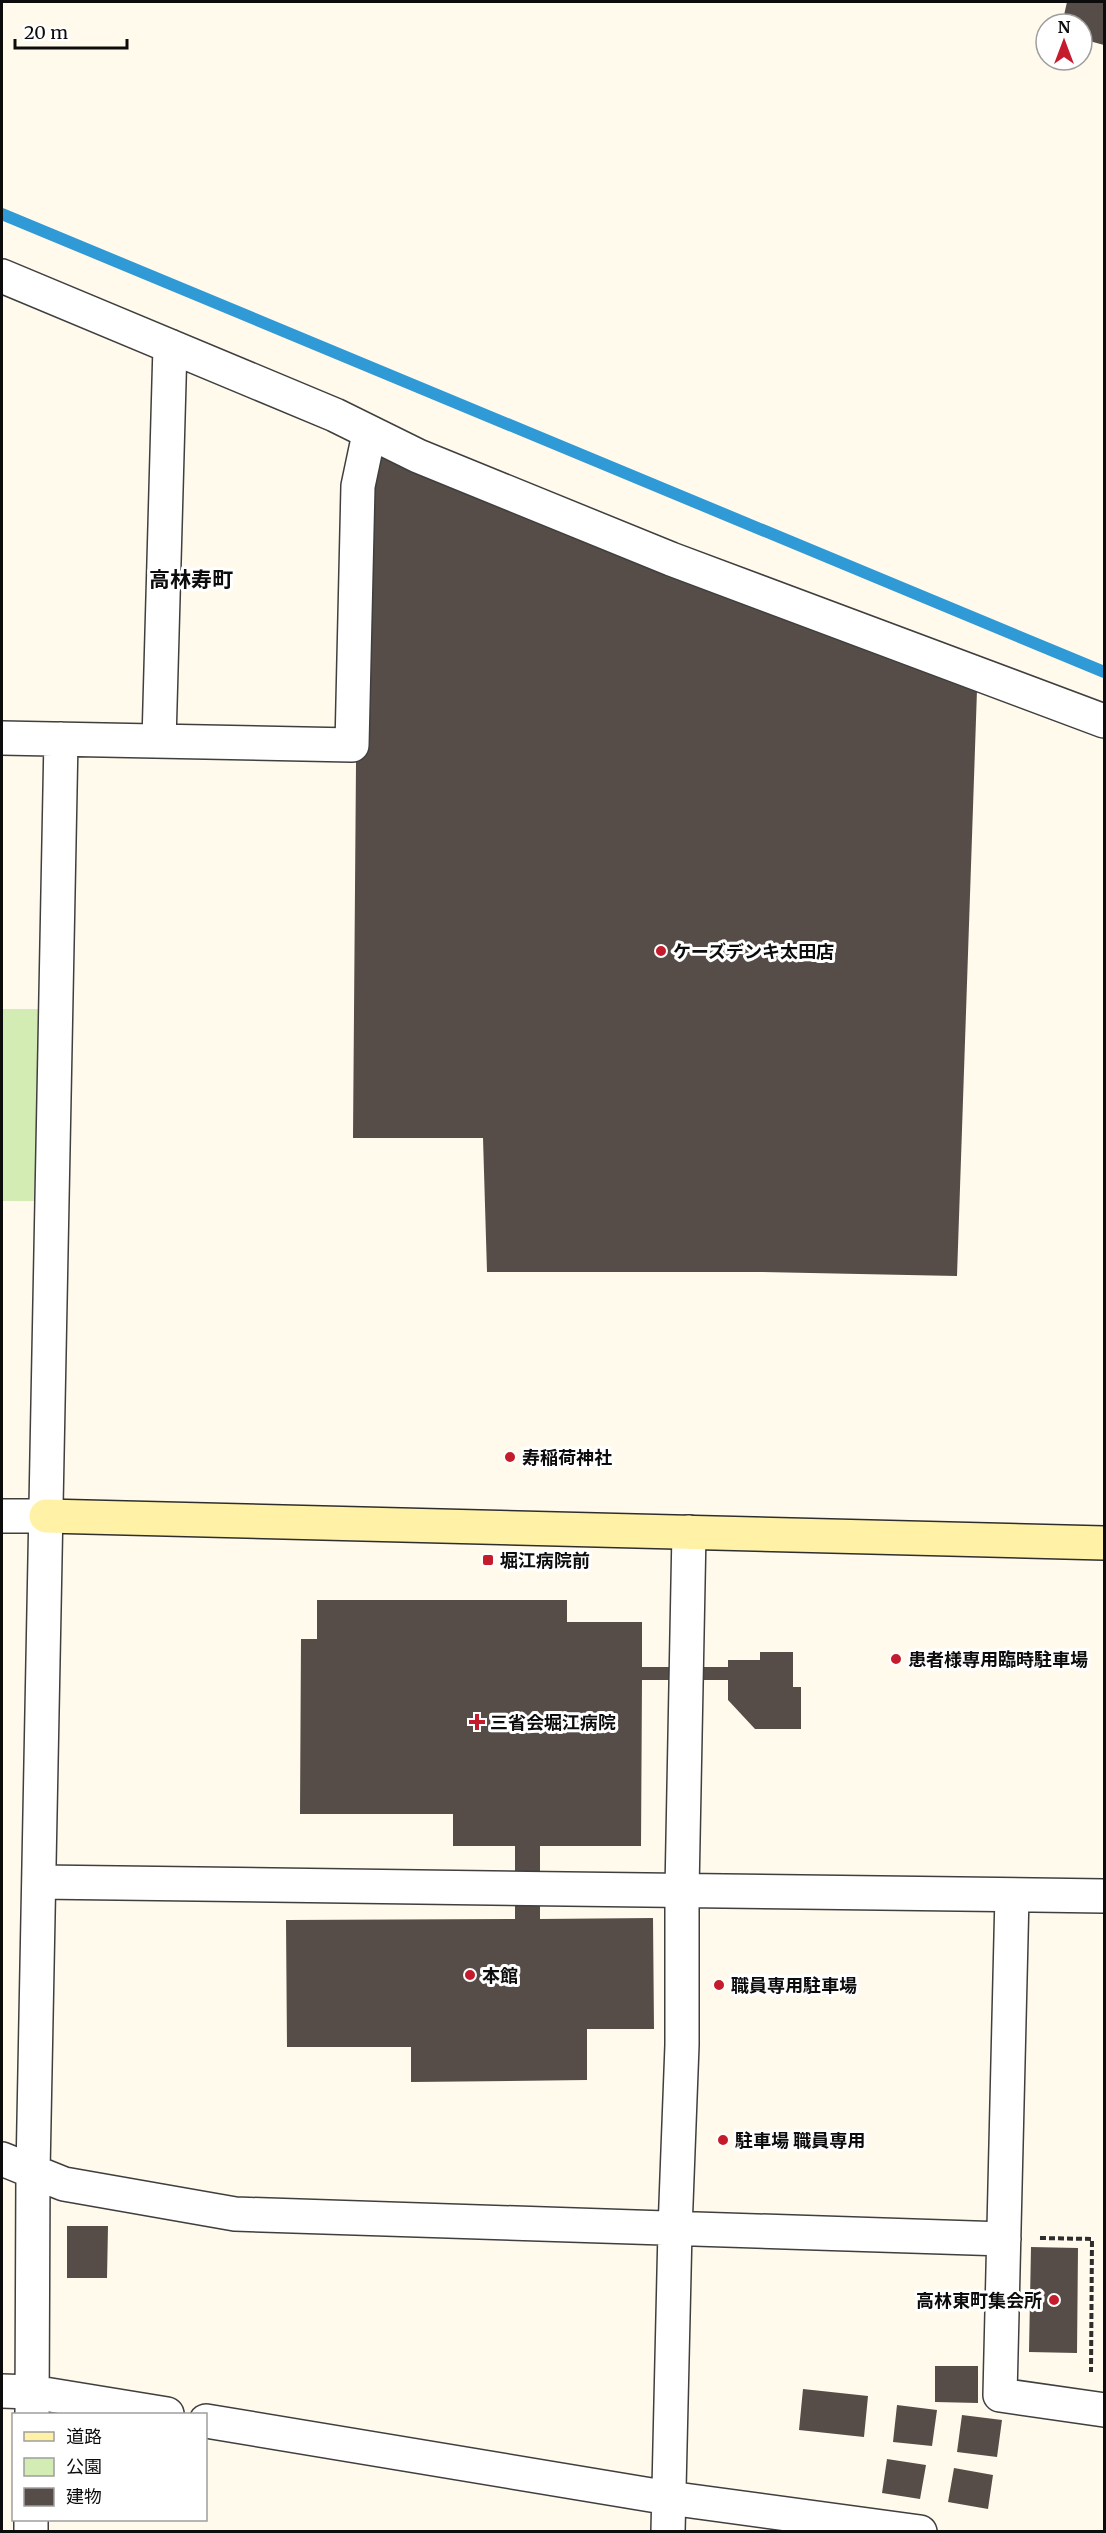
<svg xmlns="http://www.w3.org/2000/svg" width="1106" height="2533" font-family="Merriweather,'Noto Sans JP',serif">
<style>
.green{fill:#d3ecb3}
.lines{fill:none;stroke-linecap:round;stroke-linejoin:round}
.stream{stroke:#2f9ad5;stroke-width:12}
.building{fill:#564d48}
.street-casing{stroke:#3f3f3f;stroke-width:36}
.secondary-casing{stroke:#2e2e2e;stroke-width:36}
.path{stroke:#2e2e2e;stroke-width:4;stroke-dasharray:6 3;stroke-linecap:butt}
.street{stroke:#fff;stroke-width:33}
.secondary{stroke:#fff1a6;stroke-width:33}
.poi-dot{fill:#c41c2c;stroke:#fff;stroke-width:2}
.labels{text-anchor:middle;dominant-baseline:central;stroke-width:6;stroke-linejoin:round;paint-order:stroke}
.poi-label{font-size:18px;font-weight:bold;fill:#0c0c0c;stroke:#fff;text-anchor:start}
.quarter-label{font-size:21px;font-weight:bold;fill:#0c0c0c;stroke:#fff}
</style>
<rect width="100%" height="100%" fill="#fffaeb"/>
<path class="green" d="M 2,1009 L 38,1009 L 37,1201 L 2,1201 Z"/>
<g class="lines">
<path class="stream" d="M 2,214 L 1104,672"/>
</g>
<path class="building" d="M 1067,2 L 1104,2 L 1104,45 L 1082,39 L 1082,24 L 1062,24 Z
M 374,452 L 977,690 L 957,1276 L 760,1272 L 487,1272 L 483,1138 L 353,1138 L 356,763 Z
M 317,1600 L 567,1600 L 567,1622 L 642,1622 L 642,1667 L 728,1667 L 728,1660 L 760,1660 L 760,1652 L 793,1652 L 793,1687 L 801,1687 L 801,1729 L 755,1729 L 728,1700 L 728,1680 L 642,1680 L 641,1846 L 540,1846 L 540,1919 L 653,1918 L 654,2029 L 587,2029 L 587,2080 L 411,2082 L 411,2047 L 287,2047 L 286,1920 L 515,1919 L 515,1846 L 453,1846 L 453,1814 L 300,1814 L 301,1639 L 317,1639 Z
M 67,2226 L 108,2226 L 107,2278 L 67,2278 Z
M 1031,2247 L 1078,2248 L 1077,2353 L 1029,2352 Z
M 935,2366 L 978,2366 L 978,2403 L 935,2402 Z
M 803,2389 L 868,2396 L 864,2437 L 799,2430 Z
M 897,2405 L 937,2410 L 932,2446 L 893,2442 Z
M 962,2415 L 1002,2420 L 997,2457 L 957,2452 Z
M 887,2459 L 926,2465 L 920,2499 L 882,2493 Z
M 954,2468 L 993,2475 L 988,2509 L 948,2502 Z"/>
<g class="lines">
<defs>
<path id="street" d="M 2,276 L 335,415 L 418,456 L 671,559 L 1104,721
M 2,738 L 352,745 L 358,486 L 369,434
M 159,741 L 170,346
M 2,1516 L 46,1516
M 39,1882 L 1104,1896
M 1012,1895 L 1000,2395 L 1104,2410
M 2,2159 L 64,2184 L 235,2214 L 1004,2239
M 2,2391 L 32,2392 L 167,2414
M 32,2414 L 33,2172 L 61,739
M 206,2421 L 669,2498 L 920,2532
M 31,2532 L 31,2520
M 668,2532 L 675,2230 L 682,2045 L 682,1890 L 689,1532"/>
<path id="secondary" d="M 46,1516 L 1104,1543"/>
</defs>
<use href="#street" class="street-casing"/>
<use href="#secondary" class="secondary-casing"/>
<path class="path" d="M 1040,2238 L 1092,2239 L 1091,2372"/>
<use href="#street" class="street"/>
<use href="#secondary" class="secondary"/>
</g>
<g class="poi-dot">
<circle cx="661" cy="951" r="6"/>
<circle cx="510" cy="1457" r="6"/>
<rect x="482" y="1554" width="12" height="12" rx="3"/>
<circle cx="896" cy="1659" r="6"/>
<path d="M474 1713h6v6h6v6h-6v6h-6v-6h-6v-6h6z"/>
<circle cx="470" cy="1975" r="6"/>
<circle cx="719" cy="1985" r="6"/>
<circle cx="723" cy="2140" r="6"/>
<circle cx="1054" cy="2300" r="6"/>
</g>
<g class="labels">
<g class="poi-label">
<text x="673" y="951">ケーズデンキ太田店</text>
<text x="522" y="1457">寿稲荷神社</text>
<text x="500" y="1560">堀江病院前</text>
<text x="908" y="1659">患者様専用臨時駐車場</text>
<text x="490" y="1722">三省会堀江病院</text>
<text x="482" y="1975">本館</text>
<text x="731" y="1985">職員専用駐車場</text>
<text x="735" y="2140">駐車場 職員専用</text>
<text x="1042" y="2300" text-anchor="end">高林東町集会所</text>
</g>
<g class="quarter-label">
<text x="191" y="579">高林寿町</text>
</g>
</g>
<rect width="1106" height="2533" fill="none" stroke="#0c0c0c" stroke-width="6"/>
<rect x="12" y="2413" width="195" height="108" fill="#ffffff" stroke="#9e9e9e" stroke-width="1.5"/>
<rect x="24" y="2432" width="30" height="9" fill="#fff1a6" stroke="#9e9e9e" stroke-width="1.5"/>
<text x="66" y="2443" font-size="18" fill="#0c0c0c">道路</text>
<rect x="24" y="2458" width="30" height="18" fill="#d3ecb3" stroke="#9e9e9e" stroke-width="1.5"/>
<text x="66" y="2473" font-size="18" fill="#0c0c0c">公園</text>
<rect x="24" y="2488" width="30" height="18" fill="#564d48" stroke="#9e9e9e" stroke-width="1.5"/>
<text x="66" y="2503" font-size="18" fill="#0c0c0c">建物</text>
<g transform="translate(1064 42)"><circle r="28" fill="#ffffff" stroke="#9e9e9e" stroke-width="1.5"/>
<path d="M0-4.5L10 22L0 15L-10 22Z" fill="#c41c2c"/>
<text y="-9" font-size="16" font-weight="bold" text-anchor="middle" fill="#0c0c0c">N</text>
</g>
<path d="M15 39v9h112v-9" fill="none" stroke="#0c0c0c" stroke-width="3"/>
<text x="24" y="39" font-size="18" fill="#0c0c0c" stroke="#ffffff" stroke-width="4.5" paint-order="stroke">20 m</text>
</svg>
